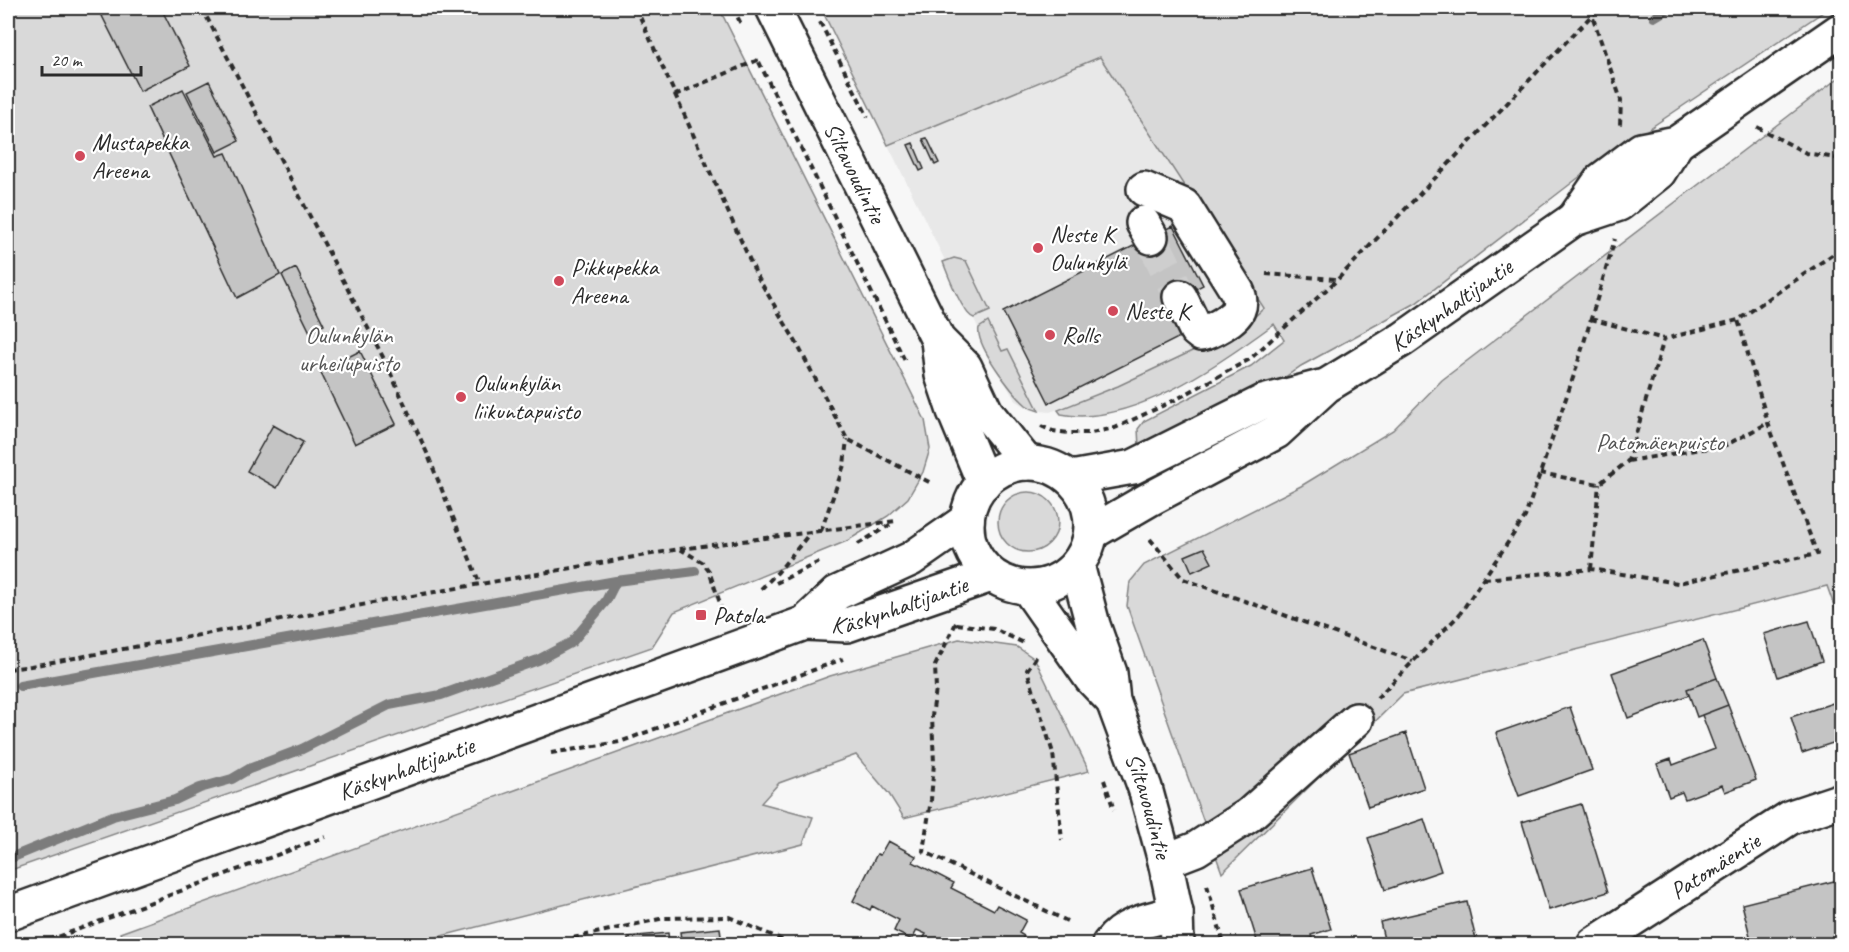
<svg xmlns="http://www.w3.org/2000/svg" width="1849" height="952" font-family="Caveat,sans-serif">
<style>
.built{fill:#e8e8e8}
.green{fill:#d9d9d9;stroke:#828282;stroke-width:1.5}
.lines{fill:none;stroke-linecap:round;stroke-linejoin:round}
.stream{stroke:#7b7b7b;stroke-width:10}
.building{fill:#c4c4c4;stroke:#2b2b2b;stroke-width:1.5}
.minor-tunnel{stroke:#cecece;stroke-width:33;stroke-dasharray:33 16;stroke-linecap:butt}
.minor-casing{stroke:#2b2b2b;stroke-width:38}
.major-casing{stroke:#2b2b2b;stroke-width:38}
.path{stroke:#2b2b2b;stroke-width:4;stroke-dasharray:6 4.5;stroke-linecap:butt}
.minor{stroke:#fff;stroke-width:33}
.major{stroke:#fff;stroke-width:33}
.poi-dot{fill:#d1495b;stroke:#fff;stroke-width:2}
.labels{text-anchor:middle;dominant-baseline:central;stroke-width:4.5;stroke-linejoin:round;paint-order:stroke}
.poi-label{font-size:24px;fill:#2b2b2b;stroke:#fff;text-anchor:start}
.street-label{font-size:24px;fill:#2b2b2b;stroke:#fff}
.park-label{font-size:24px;fill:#565656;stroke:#fff}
</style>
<rect width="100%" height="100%" fill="#f7f7f7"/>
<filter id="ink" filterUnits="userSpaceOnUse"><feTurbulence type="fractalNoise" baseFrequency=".0167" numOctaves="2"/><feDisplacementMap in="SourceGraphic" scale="12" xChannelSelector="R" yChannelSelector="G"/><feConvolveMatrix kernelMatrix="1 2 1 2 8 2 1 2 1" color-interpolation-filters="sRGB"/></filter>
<g filter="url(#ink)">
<path class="built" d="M 1100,57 L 1264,308 L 1243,327 L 1118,386 L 1050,412 L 1031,410 L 1015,400 L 1009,390 L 888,145 Z"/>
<path class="green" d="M 8,8 L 719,8 L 925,420 L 930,449 L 923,472 L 908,498 L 888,516 L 847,541 L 674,612 L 652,647 L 8,871 Z
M 821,8 L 1829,8 L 1595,165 L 1416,303 L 1301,366 L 1267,390 L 1139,447 L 1138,429 L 1144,421 L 1251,366 L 1284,340 L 1274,324 C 1221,363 1130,428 1061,414 L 1058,410 L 1118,386 L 1243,327 L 1264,308 L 1100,57 L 888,145 Z
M 1841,76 L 1841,625 L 1827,586 L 1403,694 L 1222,873 L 1127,606 L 1130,582 L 1144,565 L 1301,486 L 1393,430 L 1442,380 Z
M 954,258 L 966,261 L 990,311 L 974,318 C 962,314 948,275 943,262 Z
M 988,322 L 1002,351 L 1008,349 L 1039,411 C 1034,410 1030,408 1026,405 C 1013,394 975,345 979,328 Z
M998 522a30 30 0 1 1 60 0a30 30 0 1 1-60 0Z
M 959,639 L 1017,647 L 1035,659 L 1089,771 L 904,818 L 889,794 L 856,755 L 779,783 L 761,803 L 813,817 L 803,844 L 410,944 L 124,944 L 120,933 L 830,676 Z"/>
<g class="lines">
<path class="stream" d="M 1654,17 L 1669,8
M 20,686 L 616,581 L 695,571
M 8,859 L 113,816 L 175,800 L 200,788 L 232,779 L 249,769 L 302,749 L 389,705 L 441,695 L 538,660 L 572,642 L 606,601 L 616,581"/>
</g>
<path class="building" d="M 98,8 L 161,8 L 190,66 L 140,91 Z
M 209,81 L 239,141 L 217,152 L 187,92 Z
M 183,89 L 217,156 L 226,153 L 280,275 L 237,298 L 147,107 Z
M 927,138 L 939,163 L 935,165 L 923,139 Z
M 913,143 L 924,169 L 920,171 L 908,145 Z
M 1173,226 L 1203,285 L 1168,303 L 1184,335 L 1049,403 L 1003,312 Z
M 296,268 L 324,325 L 310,332 L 282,275 Z
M 360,351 L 396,424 L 355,444 L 320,371 Z
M 273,425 L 303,442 L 277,488 L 247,471 Z
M 1204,548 L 1212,563 L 1192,572 L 1185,556 Z
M 1809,621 L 1822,661 L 1778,677 L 1764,634 Z
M 1703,640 L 1717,678 L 1687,689 L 1689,695 L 1628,718 L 1612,673 Z
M 1717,678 L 1728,705 L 1697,717 L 1687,689 Z
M 1839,701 L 1842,709 L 1842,740 L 1802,753 L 1791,717 Z
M 1728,705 L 1756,780 L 1725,792 L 1722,785 L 1685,799 L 1682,792 L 1669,797 L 1657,764 L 1671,759 L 1673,765 L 1715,749 L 1702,715 Z
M 1570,707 L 1592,770 L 1519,796 L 1496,733 Z
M 1406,733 L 1424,788 L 1368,807 L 1349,753 Z
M 1581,804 L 1608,892 L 1549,910 L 1522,822 Z
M 1424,819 L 1441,871 L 1385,890 L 1368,838 Z
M 888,841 L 916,856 L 913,862 L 954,883 L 951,888 L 994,910 L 997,905 L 1026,920 L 1019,933 L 1024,936 L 1019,944 L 934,944 L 923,939 L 926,934 L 917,930 L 912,940 L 894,931 L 899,920 L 872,906 L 870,910 L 853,901 L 877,854 L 880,855 Z
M 1312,868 L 1331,929 L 1311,935 L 1312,938 L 1292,944 L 1258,944 L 1241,889 Z
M 1842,879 L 1842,944 L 1752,944 L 1742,904 Z
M 1467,902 L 1477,944 L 1385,944 L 1380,922 Z
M 720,928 L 722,944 L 628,944 L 628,937 L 668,933 L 669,941 L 681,939 L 680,932 Z"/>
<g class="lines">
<path class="minor-tunnel" d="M 1151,237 L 1180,297"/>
<defs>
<g id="minor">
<path d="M 1144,189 L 1184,206 L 1237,291 C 1240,297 1241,303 1238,310 C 1235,319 1210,332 1201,334 L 1196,330 L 1180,297"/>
<path d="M 1143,223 L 1151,237"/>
<path d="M 1165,861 L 1196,849 L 1249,815 L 1356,720"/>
<path d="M 1109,944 C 1125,923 1151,919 1176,913"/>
<path id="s1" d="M 1594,944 L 1791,817 L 1842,800"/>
</g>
<g id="major">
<path id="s2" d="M 773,8 L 938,340 L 965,367 L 986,412 L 1027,463"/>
<path d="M 1574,219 L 1601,180 L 1641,150 L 1677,143 L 1842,29"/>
<path d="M 938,340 L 942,375 L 954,411 L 984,483"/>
<circle cx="1029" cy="525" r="62"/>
<path d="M 1071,478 L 1133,467 L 1263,402 L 1321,387"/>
<path id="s3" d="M 1091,533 L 1148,500 L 1276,432 L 1326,386 L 1403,339 L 1574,219 L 1619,204 L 1659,172 L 1677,143"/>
<path id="s4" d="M 1077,565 L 1093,625 L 1110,673 L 1113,701 L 1145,788 L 1165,861 L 1176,913 L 1177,944"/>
<path d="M 1028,588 L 1091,678 L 1113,701"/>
<path d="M 805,623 L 837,593 L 911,559 L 967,520"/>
<path id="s5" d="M 8,914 L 805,623 L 847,625 L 991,575"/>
</g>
</defs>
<use href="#minor" class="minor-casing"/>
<use href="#major" class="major-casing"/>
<path class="path" d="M 202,8 L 385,361 L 427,453 L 480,584
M 636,8 L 757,276 L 796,342 L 847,439 L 931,483
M 733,8 L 742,26
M 1592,8 L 1592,15 L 1621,100 L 1620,125
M 205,14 L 225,8
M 820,22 L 868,117
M 759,62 L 906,363
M 675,95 L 758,60
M 1757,127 L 1806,153 L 1842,159
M 1266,274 L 1336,279
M 1591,319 L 1664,339
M 1041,426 L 1053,431 L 1069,433 L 1091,433 L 1115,428 L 1175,400 L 1250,359 L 1337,280 L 1592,15 L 1602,8
M 1628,461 L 1726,445 L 1768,423
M 1540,473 L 1599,484 L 1628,461 L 1664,339 L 1738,320 L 1842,248
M 821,531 L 844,465 L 847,439
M 1150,539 L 1183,579 L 1413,661
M 858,544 L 893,523
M 680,549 L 702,562 L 709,571 L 721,606
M 1591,569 L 1599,484
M 1484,579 L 1591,569 L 1678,583 L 1817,554 L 1768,423 L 1738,320
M 776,583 L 819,562
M 761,589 L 778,572 L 810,533
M 956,623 L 935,666 L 936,689 L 932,716 L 934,763 L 931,800 L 923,851 L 1067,921
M 957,624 L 994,629 L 1024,643
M 1036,657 L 1027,670 L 1053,753 L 1062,840
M 8,669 L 31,666 L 389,600 L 680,549 L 896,521
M 1377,698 L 1459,615 L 1525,517 L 1575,372 L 1615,239
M 551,753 L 620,742 L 843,659
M 1104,780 L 1114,810
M 1207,885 L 1224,944
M 573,938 L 664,918 L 729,917 L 792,944
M 39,944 L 325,837"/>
<use href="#minor" class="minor"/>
<use href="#major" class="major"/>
</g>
</g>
<g class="poi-dot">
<circle cx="80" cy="156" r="6"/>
<circle cx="1038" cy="248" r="6"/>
<circle cx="559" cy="281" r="6"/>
<circle cx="1113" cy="311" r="6"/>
<circle cx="1050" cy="335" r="6"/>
<circle cx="461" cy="397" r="6"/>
<rect x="695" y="609" width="12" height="12" rx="3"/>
</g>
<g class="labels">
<g class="poi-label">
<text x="92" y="142">Mustapekka<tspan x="92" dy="28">Areena</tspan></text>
<text x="1050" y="234">Neste K<tspan x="1050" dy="28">Oulunkylä</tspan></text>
<text x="571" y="267">Pikkupekka<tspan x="571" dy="28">Areena</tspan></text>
<text x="1125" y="311">Neste K</text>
<text x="1062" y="335">Rolls</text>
<text x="473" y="383">Oulunkylän<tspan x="473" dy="28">liikuntapuisto</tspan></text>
<text x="713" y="615">Patola</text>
</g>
<g class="street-label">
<text stroke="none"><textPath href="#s2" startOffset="184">Siltavoudintie</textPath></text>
<text stroke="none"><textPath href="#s3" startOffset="428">Käskynhaltijantie</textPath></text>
<text stroke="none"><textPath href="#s5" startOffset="946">Käskynhaltijantie</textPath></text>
<text stroke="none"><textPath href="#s5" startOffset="424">Käskynhaltijantie</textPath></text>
<text stroke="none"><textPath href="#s4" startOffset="252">Siltavoudintie</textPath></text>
<text stroke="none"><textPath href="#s1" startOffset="144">Patomäentie</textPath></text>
</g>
<g class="park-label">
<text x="349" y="335">Oulunkylän<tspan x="349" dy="28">urheilupuisto</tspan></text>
<text x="1660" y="442">Patomäenpuisto</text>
</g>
</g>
<rect width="1849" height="952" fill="none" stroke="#fff" stroke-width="30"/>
<rect x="15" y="15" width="1819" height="922" fill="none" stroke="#2b2b2b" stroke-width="2" filter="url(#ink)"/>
<path d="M42 66v9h99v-9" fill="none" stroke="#2b2b2b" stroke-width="3"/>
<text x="51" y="66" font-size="18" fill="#2b2b2b" stroke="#ffffff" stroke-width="4.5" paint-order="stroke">20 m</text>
</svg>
